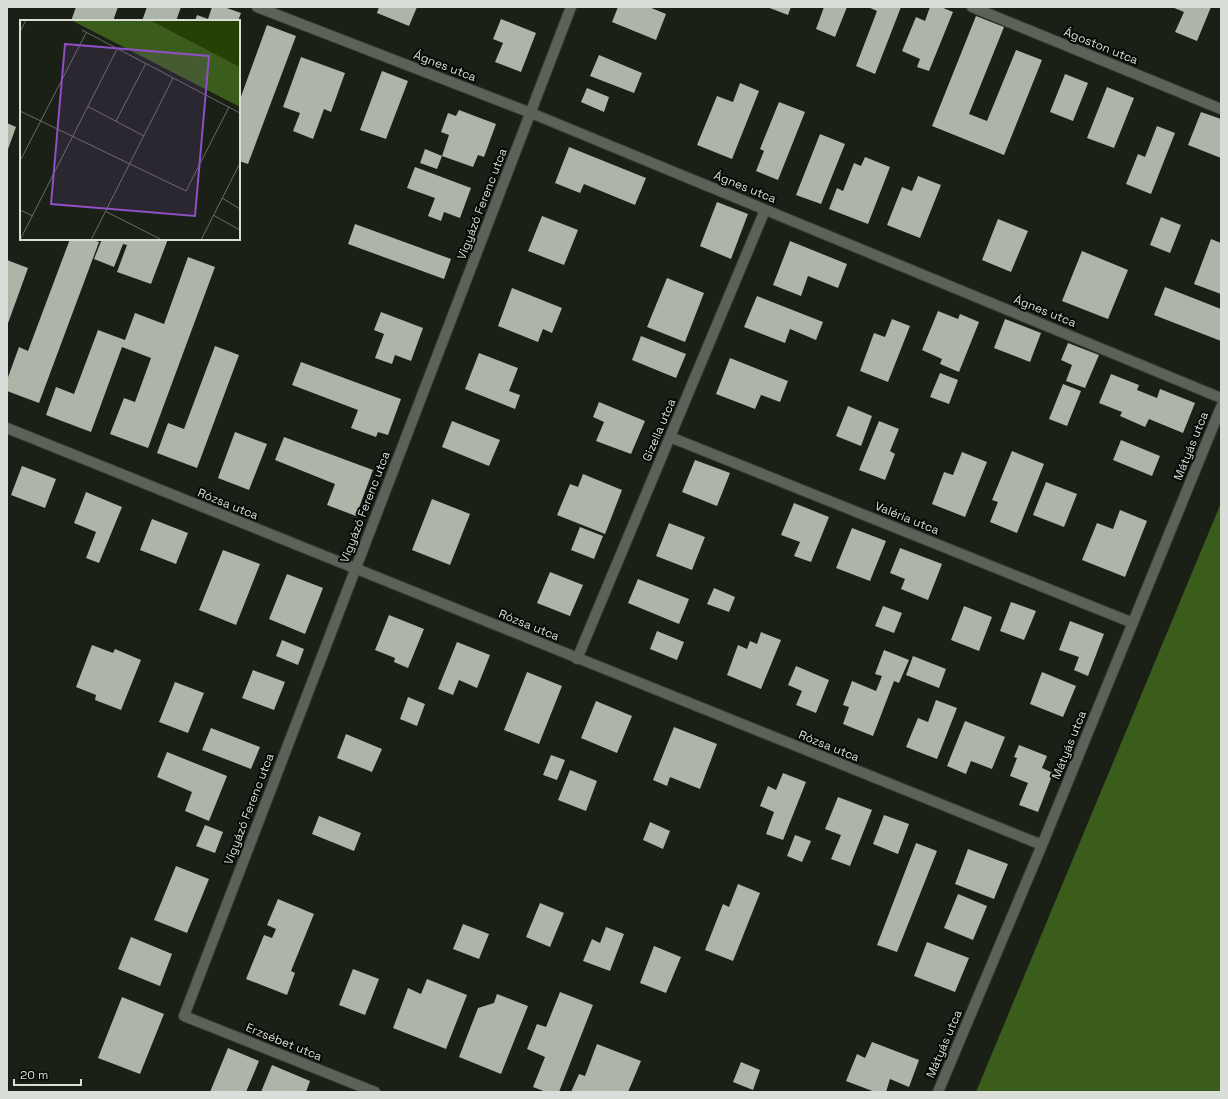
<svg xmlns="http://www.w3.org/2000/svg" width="1228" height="1099" font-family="'Space Grotesk',sans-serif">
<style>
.forest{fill:#3b5d1b}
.building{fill:#adb4a8}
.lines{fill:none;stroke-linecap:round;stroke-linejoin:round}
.minor-casing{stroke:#393c36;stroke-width:12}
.minor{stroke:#5c6257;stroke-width:10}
.labels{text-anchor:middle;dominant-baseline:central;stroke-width:4;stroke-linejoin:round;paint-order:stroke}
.street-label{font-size:12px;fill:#daded8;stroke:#070906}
.inset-road{fill:none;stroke:#676c64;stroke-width:1}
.view{fill:#8e50c4;fill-opacity:0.15;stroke:#8e50c4;stroke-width:2}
.inset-edge{fill:none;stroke:#daded8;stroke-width:2}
</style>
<rect width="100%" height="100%" fill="#1b2017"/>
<path class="forest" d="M 1221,503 L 1221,1092 L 976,1092 Z"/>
<path class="building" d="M 76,7 L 118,7 L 113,21 L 71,21 Z
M 147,7 L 181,7 L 176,21 L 142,21 Z
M 212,7 L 224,7 L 241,13 L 238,21 L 195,21 L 197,15 L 208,19 Z
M 379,7 L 417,7 L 409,26 L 377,13 Z
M 618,7 L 649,7 L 666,14 L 656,40 L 612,22 Z
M 767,7 L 791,7 L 788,15 Z
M 824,7 L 847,7 L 835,37 L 816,29 Z
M 868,7 L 901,7 L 875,74 L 856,66 L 877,11 Z
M 930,7 L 941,7 L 953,12 L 929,71 L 917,67 L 920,59 L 902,51 L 916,17 L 925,21 Z
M 1172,7 L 1211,7 L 1197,41 L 1175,32 L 1184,12 Z
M 976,16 L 1004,27 L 969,114 L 987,121 L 1016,50 L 1042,60 L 1004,155 L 932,126 Z
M 501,19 L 536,33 L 521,72 L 495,62 L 503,43 L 493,39 Z
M 267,25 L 296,36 L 248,164 L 239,161 L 239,102 Z
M 599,55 L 642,73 L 634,93 L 590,76 Z
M 301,57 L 345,73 L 331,112 L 324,109 L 313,139 L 293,131 L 300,113 L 283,107 Z
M 382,71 L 408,81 L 386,139 L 360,130 Z
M 1065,74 L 1088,83 L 1073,121 L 1050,112 Z
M 740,83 L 759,91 L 732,159 L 697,145 L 717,96 L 733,102 Z
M 1107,87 L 1134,98 L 1114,148 L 1087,138 Z
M 587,88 L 609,97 L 604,112 L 581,102 Z
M 779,102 L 805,112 L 778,180 L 756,171 L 764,151 L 760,149 Z
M 459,110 L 496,124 L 484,157 L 478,155 L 473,167 L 442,156 L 449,135 L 441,132 L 448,113 L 456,116 Z
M 1201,112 L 1221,119 L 1221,158 L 1188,145 Z
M 7,123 L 16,127 L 7,152 Z
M 1157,126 L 1175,133 L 1151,194 L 1126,184 L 1138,154 L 1145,157 Z
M 820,134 L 845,144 L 821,204 L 796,195 Z
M 569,147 L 646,178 L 635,205 L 584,184 L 580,193 L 555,183 Z
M 425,149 L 442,156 L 437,169 L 420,163 Z
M 865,157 L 890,167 L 868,224 L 829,209 L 837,188 L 843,191 L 854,163 L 861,166 Z
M 415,167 L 471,188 L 460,218 L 444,212 L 441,221 L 428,216 L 435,198 L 407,188 Z
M 918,176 L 941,185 L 920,238 L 887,225 L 902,187 L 912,191 Z
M 717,202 L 748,214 L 731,259 L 700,246 Z
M 542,216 L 578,230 L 564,265 L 528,251 Z
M 1161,217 L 1181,225 L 1170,253 L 1150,245 Z
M 998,219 L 1028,231 L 1011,272 L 982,260 Z
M 355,224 L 451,259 L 444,279 L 348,244 Z
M 70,239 L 91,239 L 99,242 L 39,403 L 7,391 L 7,380 L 19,347 L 28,351 Z
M 102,239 L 168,239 L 151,284 L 117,272 L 127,245 L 123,244 L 114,267 L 94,259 Z
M 1211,239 L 1221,243 L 1221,294 L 1194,284 Z
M 790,241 L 847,264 L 838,288 L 808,276 L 801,296 L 773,285 Z
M 1082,251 L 1128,270 L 1108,319 L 1062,301 Z
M 188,257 L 215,267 L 148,448 L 110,434 L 124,398 L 135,402 L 151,358 L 122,347 L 91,432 L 46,415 L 56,387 L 74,394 L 98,330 L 125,340 L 135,313 L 164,324 Z
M 7,260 L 28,268 L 7,326 Z
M 667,278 L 704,293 L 685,342 L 647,327 Z
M 1165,287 L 1221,309 L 1221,341 L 1154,315 Z
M 512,288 L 562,308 L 552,333 L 543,329 L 538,342 L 498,326 Z
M 757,296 L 823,322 L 816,340 L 790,329 L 785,343 L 744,327 Z
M 938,311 L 958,319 L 960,314 L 979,322 L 959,372 L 940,364 L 942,359 L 922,350 Z
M 381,312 L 423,328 L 411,361 L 395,355 L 392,364 L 375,358 L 384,334 L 374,330 Z
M 892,319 L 910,326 L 888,382 L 860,371 L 874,333 L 885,337 Z
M 1005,319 L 1041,333 L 1030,362 L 994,348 Z
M 641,336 L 686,354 L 676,378 L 632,360 Z
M 1068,343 L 1099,355 L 1085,388 L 1066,381 L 1072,365 L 1061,360 Z
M 215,346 L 239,355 L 197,468 L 157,453 L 168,423 L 184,429 Z
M 479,353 L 518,368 L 509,391 L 520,395 L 515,409 L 465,389 Z
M 730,358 L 788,381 L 780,402 L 761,395 L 755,409 L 716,394 Z
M 301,362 L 401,399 L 388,435 L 378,432 L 376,437 L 351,428 L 358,410 L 292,385 Z
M 940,373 L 958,380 L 949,404 L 930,397 Z
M 1111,374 L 1139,385 L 1137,390 L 1157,398 L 1160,389 L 1195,403 L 1183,433 L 1149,419 L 1145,427 L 1120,416 L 1122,412 L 1099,403 Z
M 1063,384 L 1081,391 L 1067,426 L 1049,419 Z
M 599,402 L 645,421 L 631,454 L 596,441 L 604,422 L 593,417 Z
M 848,406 L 872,416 L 861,446 L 836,436 Z
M 452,421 L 500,440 L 489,466 L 442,447 Z
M 879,421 L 899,429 L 890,451 L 895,454 L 885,480 L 859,470 Z
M 235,432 L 267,444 L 249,490 L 218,478 Z
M 284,437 L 373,470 L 356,516 L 327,505 L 335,484 L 275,460 Z
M 1121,440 L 1160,456 L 1152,476 L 1113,460 Z
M 1012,451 L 1044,464 L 1017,533 L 990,522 L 998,502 L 992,500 Z
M 962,452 L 987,462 L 965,517 L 932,504 L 944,472 L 953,475 Z
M 695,460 L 730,473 L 717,506 L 682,492 Z
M 22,466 L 56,479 L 45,508 L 11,495 Z
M 583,474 L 622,490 L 605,534 L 557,515 L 570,484 L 578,487 Z
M 1046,482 L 1077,494 L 1064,527 L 1033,515 Z
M 86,492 L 122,507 L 99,563 L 86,558 L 96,532 L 74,523 Z
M 432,499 L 470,514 L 450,565 L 412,550 Z
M 794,503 L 829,517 L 811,562 L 794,556 L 800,542 L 781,535 Z
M 1120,510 L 1147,521 L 1125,577 L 1082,560 L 1097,523 L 1113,529 Z
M 152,519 L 188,533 L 176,564 L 140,550 Z
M 669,523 L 705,537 L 692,570 L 656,556 Z
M 580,527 L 603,536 L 594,559 L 571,550 Z
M 852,528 L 886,541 L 870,581 L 836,568 Z
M 900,548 L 942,564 L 928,600 L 901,589 L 905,579 L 890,573 Z
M 223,550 L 260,564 L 236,625 L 199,610 Z
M 550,572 L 583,585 L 570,616 L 537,603 Z
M 287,574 L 323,588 L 305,634 L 269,619 Z
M 638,579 L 689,599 L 679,624 L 628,603 Z
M 714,588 L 735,597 L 729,612 L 707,604 Z
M 1011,602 L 1036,611 L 1024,640 L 1000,631 Z
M 883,606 L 902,613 L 894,633 L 875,626 Z
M 964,606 L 992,617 L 979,651 L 951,640 Z
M 389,615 L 424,629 L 408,668 L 394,662 L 395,658 L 375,650 Z
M 1070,621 L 1104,634 L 1088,676 L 1074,670 L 1079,657 L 1059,650 Z
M 657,631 L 684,642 L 677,660 L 650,649 Z
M 761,632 L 781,640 L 761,689 L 727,675 L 738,645 L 747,649 L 750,641 L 757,644 Z
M 282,640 L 304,649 L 298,665 L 276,656 Z
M 457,642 L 490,655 L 477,688 L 459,680 L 453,695 L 438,689 Z
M 92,645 L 113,653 L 115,649 L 141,660 L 121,710 L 95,700 L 96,695 L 76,687 Z
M 884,650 L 909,660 L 899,683 L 894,681 L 873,736 L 843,724 L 849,707 L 843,705 L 852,681 L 876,691 L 882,676 L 875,674 Z
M 913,656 L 946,669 L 939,688 L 906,675 Z
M 796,666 L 829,680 L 816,713 L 796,705 L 802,691 L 788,685 Z
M 253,670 L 285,682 L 274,710 L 242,698 Z
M 527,672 L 562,686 L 539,744 L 504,730 Z
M 1042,672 L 1076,686 L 1063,717 L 1030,704 Z
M 175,682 L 204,693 L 188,733 L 159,722 Z
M 408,697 L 425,704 L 417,726 L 400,719 Z
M 936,700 L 957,708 L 937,759 L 906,747 L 918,718 L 928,722 Z
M 596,701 L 632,716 L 617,753 L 581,738 Z
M 965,721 L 1005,737 L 992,769 L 971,761 L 966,774 L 947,766 Z
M 674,727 L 717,744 L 700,789 L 670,777 L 667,786 L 653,780 Z
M 211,728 L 260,747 L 251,769 L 202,750 Z
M 346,734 L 382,749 L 372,772 L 337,758 Z
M 1019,745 L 1047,756 L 1042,768 L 1053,773 L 1038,812 L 1019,805 L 1028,783 L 1010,776 L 1017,758 L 1014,757 Z
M 167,752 L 227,776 L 209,821 L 185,811 L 192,792 L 157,777 Z
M 551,755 L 565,760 L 557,780 L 543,775 Z
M 570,770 L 597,781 L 586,811 L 558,800 Z
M 783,773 L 806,782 L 783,840 L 766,834 L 774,812 L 760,806 L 768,786 L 776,790 Z
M 838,797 L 872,810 L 850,866 L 831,859 L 841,835 L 825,829 Z
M 884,815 L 909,824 L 898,854 L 873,844 Z
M 319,816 L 361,833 L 354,851 L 312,834 Z
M 650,822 L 670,831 L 663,849 L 643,840 Z
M 205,825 L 223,832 L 215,853 L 196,846 Z
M 795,835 L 811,841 L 802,862 L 787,856 Z
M 916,843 L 937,851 L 897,952 L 877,945 Z
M 968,849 L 1008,864 L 994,899 L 955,884 Z
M 176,866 L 209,879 L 187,933 L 154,920 Z
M 738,884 L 760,893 L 733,961 L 705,950 L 723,904 L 729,907 Z
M 958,894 L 987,906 L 973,940 L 944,928 Z
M 278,899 L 314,914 L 291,971 L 295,973 L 287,995 L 246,979 L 264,935 L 272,938 L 276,929 L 267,925 Z
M 540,903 L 564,913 L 550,947 L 526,937 Z
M 463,924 L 489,934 L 479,959 L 453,949 Z
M 606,927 L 624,934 L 610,971 L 583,961 L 592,939 L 600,943 Z
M 131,937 L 172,954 L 160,986 L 118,969 Z
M 927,942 L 969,958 L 955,992 L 914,976 Z
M 654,946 L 681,957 L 666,993 L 640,983 Z
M 353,969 L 379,979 L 365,1015 L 339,1005 Z
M 427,979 L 467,995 L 446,1049 L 393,1028 L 408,988 L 421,994 Z
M 560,992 L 593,1005 L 559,1092 L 546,1092 L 533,1087 L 545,1057 L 527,1049 L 537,1024 L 546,1027 Z
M 497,994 L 528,1006 L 501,1074 L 459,1057 L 478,1008 L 494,1003 Z
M 122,997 L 164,1014 L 140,1074 L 98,1058 Z
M 872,1042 L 919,1060 L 909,1087 L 890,1079 L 886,1092 L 875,1092 L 846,1081 L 857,1054 L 865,1058 Z
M 597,1044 L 641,1061 L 628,1092 L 571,1092 L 579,1074 L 585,1076 Z
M 228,1048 L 259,1061 L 246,1092 L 210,1092 Z
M 741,1062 L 760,1070 L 753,1090 L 733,1082 Z
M 272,1065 L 310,1081 L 306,1092 L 261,1092 Z"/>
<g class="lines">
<defs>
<path id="minor" d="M 257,7 L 531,113 L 1221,398
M 972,7 L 1221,109
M 7,428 C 351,568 696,707 1042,845
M 670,437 L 1133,623
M 577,659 L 765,210
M 375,1092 L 184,1016 L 571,7
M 938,1092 L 1042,845 L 1221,407"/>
</defs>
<use href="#minor" class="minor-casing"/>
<use href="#minor" class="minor"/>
</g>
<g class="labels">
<g class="street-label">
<text transform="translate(1101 46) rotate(22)">Ágoston utca</text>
<text transform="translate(445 66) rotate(21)">Ágnes utca</text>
<text transform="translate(745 187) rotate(22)">Ágnes utca</text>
<text transform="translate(482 204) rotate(-69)">Vigyázó Ferenc utca</text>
<text transform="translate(1045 311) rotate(22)">Ágnes utca</text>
<text transform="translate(659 430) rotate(-67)">Gizella utca</text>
<text transform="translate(1191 446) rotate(-68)">Mátyás utca</text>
<text transform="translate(228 504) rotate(22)">Rózsa utca</text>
<text transform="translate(365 507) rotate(-69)">Vigyázó Ferenc utca</text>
<text transform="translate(907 518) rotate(22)">Valéria utca</text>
<text transform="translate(529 625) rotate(22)">Rózsa utca</text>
<text transform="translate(1069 745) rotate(-68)">Mátyás utca</text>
<text transform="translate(829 746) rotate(22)">Rózsa utca</text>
<text transform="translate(249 809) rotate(-69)">Vigyázó Ferenc utca</text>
<text transform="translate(284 1042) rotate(22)">Erzsébet utca</text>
<text transform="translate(944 1044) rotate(-67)">Mátyás utca</text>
</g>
</g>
<g transform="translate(20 20)">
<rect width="220" height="220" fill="#1b2017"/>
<path d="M 130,0 L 220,0 L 220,47 Z" fill="#254106"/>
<path d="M 51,0 L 130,0 L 220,47 L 220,87 Z" fill="#3b5d1b"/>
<path class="inset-road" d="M 62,10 L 220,93M 0,12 L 6,0M 67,86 L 124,116M 0,91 L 166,171 L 209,87M 96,101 L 126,43M 0,141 L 66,13M 202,178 L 220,189M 0,190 L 13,196M 85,191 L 142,220M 193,195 L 220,210M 0,220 L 97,29M 71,220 L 153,58M 181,220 L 220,143"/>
<path class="view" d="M 45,24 L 189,36 L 175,196 L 31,184 Z"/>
<rect width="220" height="220" class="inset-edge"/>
</g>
<rect width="1228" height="1099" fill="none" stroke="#daded8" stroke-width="16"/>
<path d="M14 1079v6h67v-6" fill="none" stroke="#daded8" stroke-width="2"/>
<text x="20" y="1079" font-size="12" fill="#daded8" stroke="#070906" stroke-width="3" paint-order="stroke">20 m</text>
</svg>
